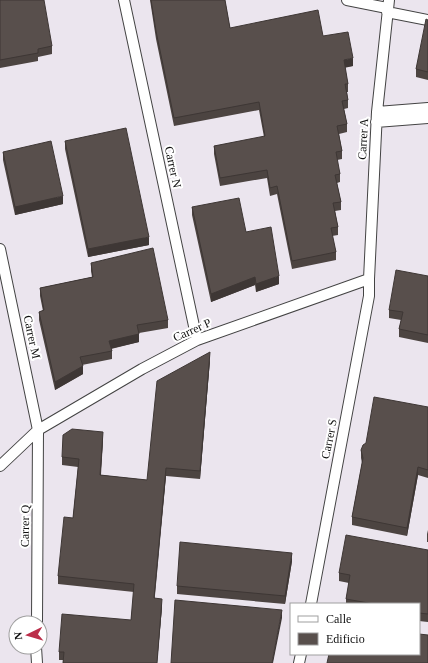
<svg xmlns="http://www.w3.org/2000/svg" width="428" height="663" font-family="Georgia,serif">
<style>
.industrial{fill:#ebe5ee;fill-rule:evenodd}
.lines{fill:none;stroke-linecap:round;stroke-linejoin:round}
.minor-casing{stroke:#434343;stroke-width:12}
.minor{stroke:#fff;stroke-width:10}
.wall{fill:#4c4441}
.shaded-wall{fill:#3e3735}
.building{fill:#584f4c;stroke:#3e3735}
.labels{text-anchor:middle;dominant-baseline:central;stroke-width:4;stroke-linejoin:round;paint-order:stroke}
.street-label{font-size:12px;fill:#101010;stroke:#fff}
</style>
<rect width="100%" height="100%" fill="#fefaf3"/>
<path class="industrial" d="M 0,0 L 428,0 L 428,663 L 0,663 ZM 291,604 L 419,604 L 419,654 L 291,654 ZM 16,623 L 40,623 L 40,647 L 16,647 Z"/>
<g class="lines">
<defs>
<path id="minor" d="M 124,0 L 197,340
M 347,0 L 387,8
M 387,12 L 428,20
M 377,112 L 428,108
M 376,122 L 428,118
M 0,249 L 38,430 L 37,623
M 0,466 L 38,430 L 142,369 L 197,340 L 369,279
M 311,604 L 369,296 L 369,279 L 377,112 L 389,0
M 36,647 L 37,663
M 299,663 L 301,654"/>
</defs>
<use href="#minor" class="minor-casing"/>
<use href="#minor" class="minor"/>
</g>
<path class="wall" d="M 0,0 L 52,46 L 52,54 L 38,57 L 38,61 L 0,68 Z
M 150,0 L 225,0 L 230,28 L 323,36 L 353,66 L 345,67 L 348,84 L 348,92 L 347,92 L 348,100 L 348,108 L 344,109 L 347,124 L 347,132 L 339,134 L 342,151 L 342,159 L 337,160 L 340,174 L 340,182 L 337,183 L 341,202 L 341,210 L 335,211 L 338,227 L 338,235 L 332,236 L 336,252 L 336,260 L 292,269 L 277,194 L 270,196 L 267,178 L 220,186 L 214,154 L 214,146 L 264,137 L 259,110 L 174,126 L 156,39 Z
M 428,20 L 428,80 L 416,77 L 416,69 Z
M 65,141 L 149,245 L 88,257 L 65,149 Z
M 3,152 L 63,204 L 15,215 L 3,160 Z
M 192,207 L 246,232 L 279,284 L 256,292 L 255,285 L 211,302 L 192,215 Z
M 91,263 L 168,320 L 168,328 L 139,333 L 139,342 L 111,349 L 112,351 L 112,359 L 82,365 L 83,374 L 55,390 L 39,320 L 39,312 L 43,311 L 40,296 L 40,288 L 92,277 L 91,271 Z
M 428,276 L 428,343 L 399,337 L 399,329 L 401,320 L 389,318 L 389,310 Z
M 210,360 L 200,479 L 166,476 L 154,598 L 162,607 L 157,663 L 63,663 L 63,660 L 59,660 L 59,652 L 131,620 L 134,592 L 58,584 L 58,576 L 73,518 L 78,467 L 62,465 L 62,457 L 103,440 L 101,475 L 147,480 Z
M 428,407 L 428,478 L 418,475 L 407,536 L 352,525 L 352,517 L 362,463 L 361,458 L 361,450 Z
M 428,530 L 428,542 L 427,542 L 427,534 Z
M 428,550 L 428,622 L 419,621 L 419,604 L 346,604 L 346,599 L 349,583 L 339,581 L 339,573 Z
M 292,561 L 285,604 L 177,594 L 177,586 Z"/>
<path class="shaded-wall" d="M 353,58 L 353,66 L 344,68 L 344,60 Z
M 63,196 L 63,204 L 15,215 L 15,207 Z
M 149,237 L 149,245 L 88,257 L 88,249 Z
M 279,276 L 279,284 L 256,292 L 256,284 Z
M 255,277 L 255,285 L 211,302 L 211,294 Z
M 139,334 L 139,342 L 109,349 L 109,341 Z
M 210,352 L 210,360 L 200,479 L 200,471 Z
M 83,366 L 83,374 L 55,390 L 55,382 Z
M 103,432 L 103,440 L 100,483 L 100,475 Z
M 418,467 L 418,475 L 407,536 L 407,528 Z
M 166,468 L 166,476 L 154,606 L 154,598 Z
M 292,553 L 292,561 L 285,604 L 285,596 Z
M 162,599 L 162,607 L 157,663 Z
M 282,610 L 282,618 L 273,663 L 272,663 Z"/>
<path class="building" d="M 0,0 L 44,0 L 52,46 L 38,49 L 38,53 L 0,60 Z
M 151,0 L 225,0 L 230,28 L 318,10 L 323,36 L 348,32 L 353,58 L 344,60 L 348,84 L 345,84 L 348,100 L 342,101 L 347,124 L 337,126 L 342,151 L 336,152 L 340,174 L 335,175 L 341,202 L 333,203 L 338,227 L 331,228 L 336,252 L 292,261 L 277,186 L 270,188 L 267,170 L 220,178 L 214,146 L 265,136 L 259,102 L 174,118 L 156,31 Z
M 426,19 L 428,20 L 428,72 L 416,69 Z
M 126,128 L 149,237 L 88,249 L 65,141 Z
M 51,141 L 63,196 L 15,207 L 3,152 Z
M 239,198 L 246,232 L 271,227 L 279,276 L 256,284 L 255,277 L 211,294 L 192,207 Z
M 153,248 L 168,320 L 137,325 L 139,334 L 109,341 L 112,351 L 80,357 L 83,366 L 55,382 L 39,312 L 44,310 L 40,288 L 93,277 L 91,263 Z
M 396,270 L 428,276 L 428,335 L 399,329 L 403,312 L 389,310 Z
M 210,352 L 200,471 L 166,468 L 154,598 L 162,599 L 157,663 L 63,663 L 64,652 L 59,652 L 62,614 L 131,620 L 134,584 L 58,576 L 64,517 L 73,518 L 79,459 L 62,457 L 63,435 L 72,429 L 103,432 L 100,475 L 147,480 L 157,381 Z
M 374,397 L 428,407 L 428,470 L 418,467 L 407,528 L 352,517 L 363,458 L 361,450 L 363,445 L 366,443 Z
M 346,535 L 428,550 L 428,614 L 419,613 L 419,604 L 374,604 L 346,599 L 350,575 L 339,573 Z
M 180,542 L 292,553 L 285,596 L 177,586 Z
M 175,600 L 282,610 L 272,663 L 171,663 Z
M 419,634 L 428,635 L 428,663 L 327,663 L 329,654 L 419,654 Z"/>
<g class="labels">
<g class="street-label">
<text transform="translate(363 139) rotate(-87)">Carrer A</text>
<text transform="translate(173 167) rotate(78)">Carrer N</text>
<text transform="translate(192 330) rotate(-24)">Carrer P</text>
<text transform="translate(32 337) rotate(78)">Carrer M</text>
<text transform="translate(329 439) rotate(-79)">Carrer S</text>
<text transform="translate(25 526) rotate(-89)">Carrer Q</text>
</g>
</g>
<rect x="290" y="603" width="130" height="52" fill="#ffffff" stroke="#9f9f9f"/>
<rect x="298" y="616" width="20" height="6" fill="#ffffff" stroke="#9f9f9f"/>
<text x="326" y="623" font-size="12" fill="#101010">Calle</text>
<rect x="298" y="633" width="20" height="12" fill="#584f4c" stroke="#9f9f9f"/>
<text x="326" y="643" font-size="12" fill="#101010">Edificio</text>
<g transform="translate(28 635) rotate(265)"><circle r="19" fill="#ffffff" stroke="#9f9f9f"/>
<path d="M0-3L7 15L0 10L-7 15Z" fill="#bb2d49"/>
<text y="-6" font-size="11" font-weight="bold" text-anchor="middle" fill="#101010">N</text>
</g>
</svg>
